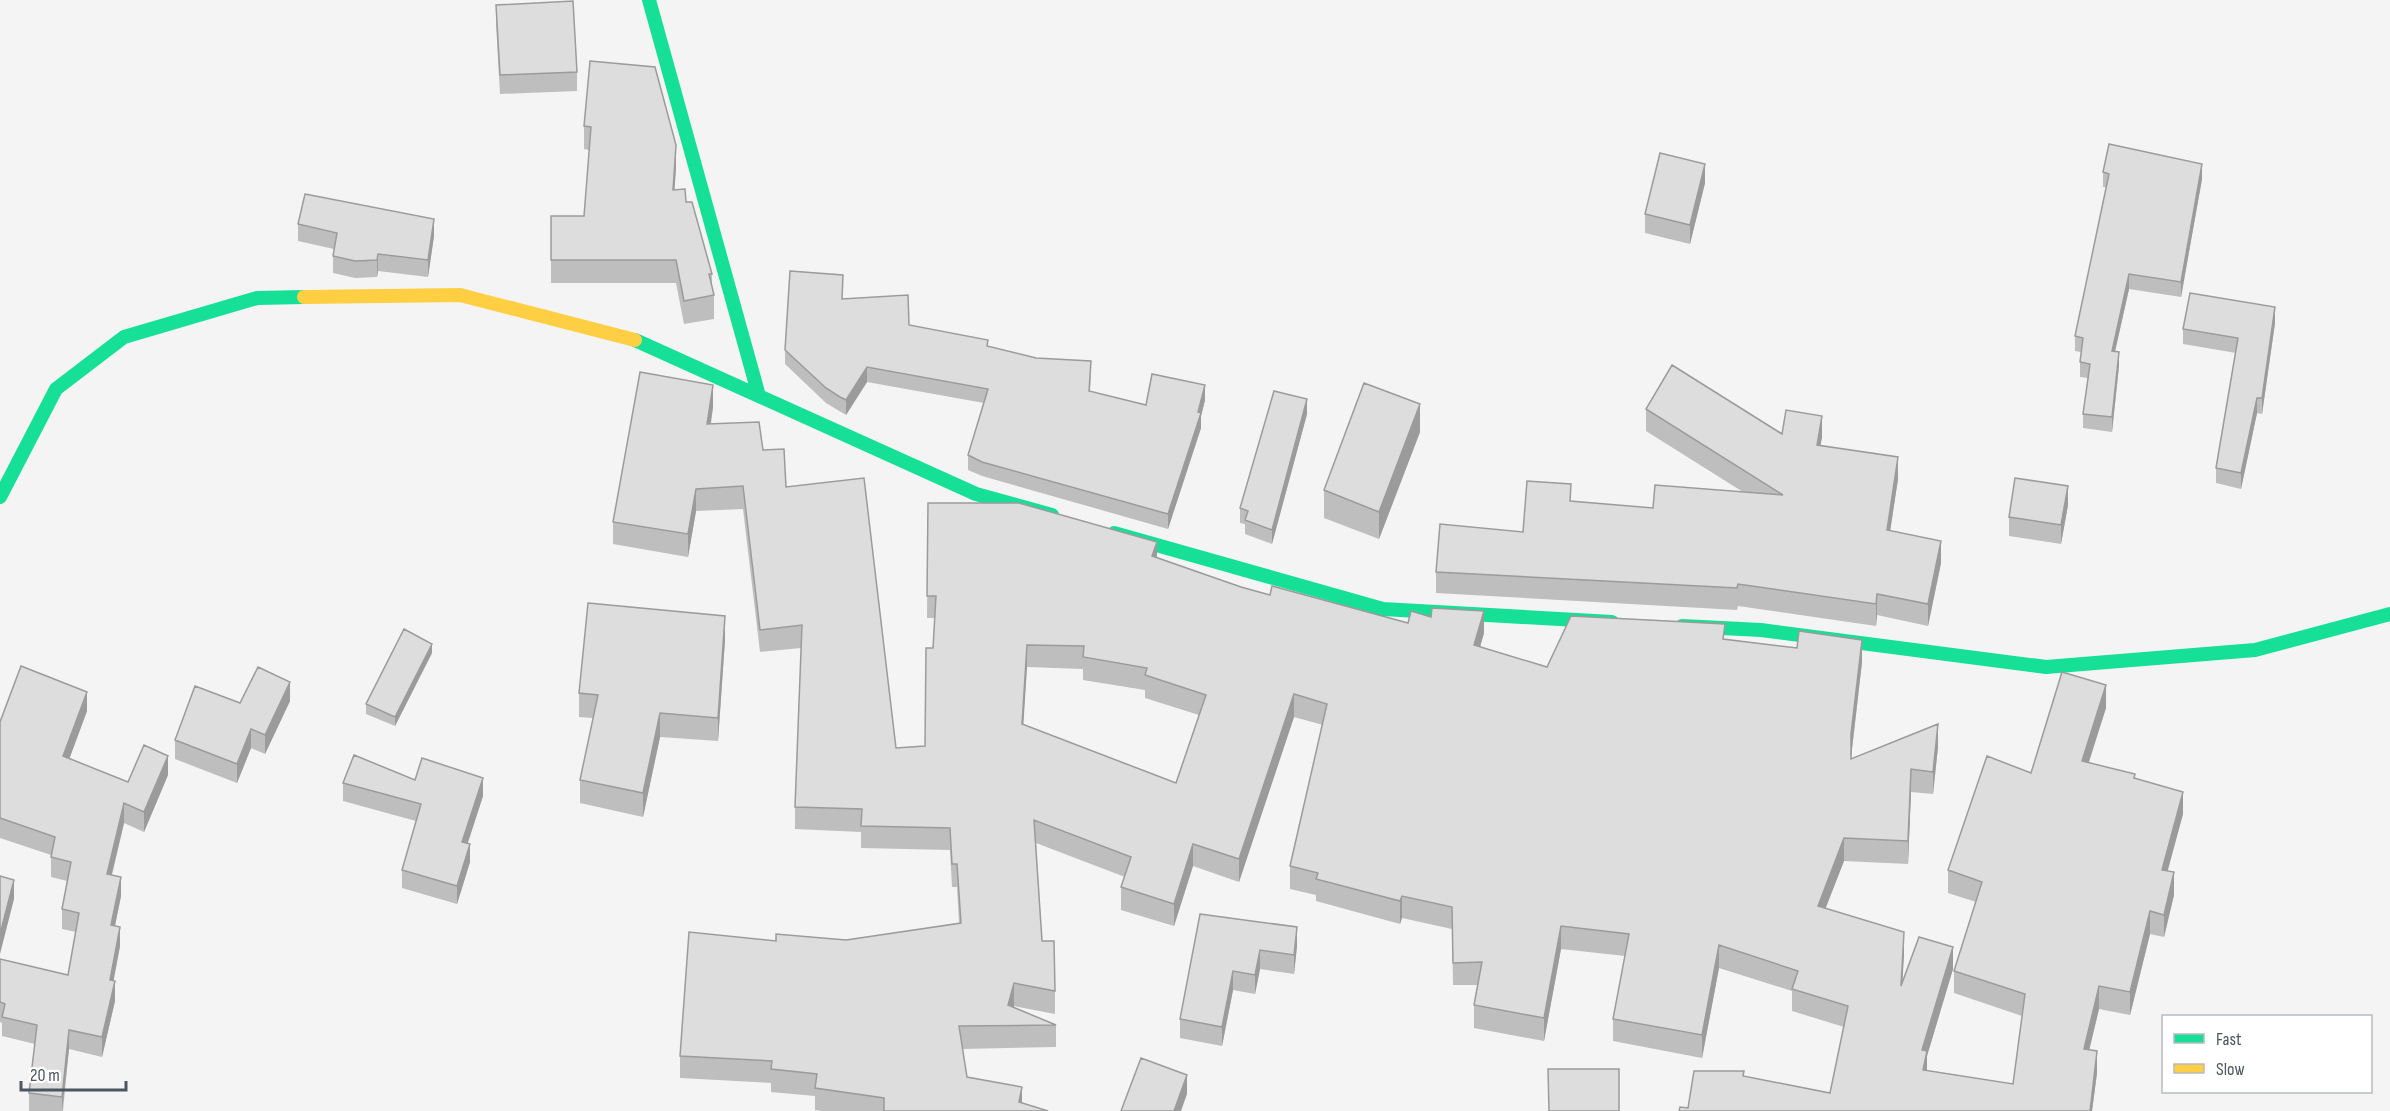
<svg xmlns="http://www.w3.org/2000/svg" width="2390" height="1111" font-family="'Sofia Sans Condensed',sans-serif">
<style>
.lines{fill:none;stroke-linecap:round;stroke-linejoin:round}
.fast{stroke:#16e098;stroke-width:14}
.slow{stroke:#ffcf43;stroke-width:14}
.wall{fill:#bebebf;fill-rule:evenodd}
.shaded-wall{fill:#9b9b9b}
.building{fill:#ddddde;stroke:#9b9b9b;stroke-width:1.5;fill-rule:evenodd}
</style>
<rect width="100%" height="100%" fill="#f4f4f4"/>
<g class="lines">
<path class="fast" d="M 649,0 L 759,396
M 635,340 L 976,494 L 1052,515
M 0,497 L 56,389 L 124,337 L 257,298 L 304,297
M 1114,533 L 1383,609 L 1612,622
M 1682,626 L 1761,630 L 2046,667 L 2255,650 L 2390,614"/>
<path class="slow" d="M 304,297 L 460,295 L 635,340"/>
</g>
<path class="wall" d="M 496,5 L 577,72 L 577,91 L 500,94 L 496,24 Z
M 590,61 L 676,168 L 674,190 L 686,202 L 712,274 L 712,288 L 714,295 L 714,319 L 684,324 L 676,283 L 551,283 L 551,216 L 584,216 L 589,150 L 584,149 L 584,126 Z
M 2103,172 L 2202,179 L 2181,297 L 2129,289 L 2115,351 L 2119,366 L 2112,432 L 2083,428 L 2083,414 L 2088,378 L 2080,377 L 2080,362 L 2081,352 L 2075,351 L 2075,336 L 2106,187 L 2103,187 Z
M 1705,183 L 1690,244 L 1645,233 L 1645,214 Z
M 298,224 L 434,236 L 428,277 L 378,271 L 377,277 L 355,278 L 333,273 L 333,256 L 334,249 L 298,241 Z
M 843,289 L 842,299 L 909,325 L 1091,375 L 1090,392 L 1146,405 L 1205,400 L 1201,416 L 1201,428 L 1168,529 L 982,476 L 968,470 L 968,455 L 984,403 L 867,382 L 846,415 L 826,403 L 785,364 L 785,350 Z
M 2275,323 L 2262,414 L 2257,413 L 2241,489 L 2216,483 L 2216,468 L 2236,353 L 2183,344 L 2183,329 Z
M 713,407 L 711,424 L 763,450 L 786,487 L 896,748 L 925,746 L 935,618 L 927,618 L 928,503 L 1157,557 L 1241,587 L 1270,595 L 1408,623 L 1484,633 L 1480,647 L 1547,667 L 1725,639 L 1862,662 L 1851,759 L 1938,747 L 1933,794 L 1911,792 L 1908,864 L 1844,861 L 1825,908 L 1904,954 L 1902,983 L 1953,969 L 1927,1056 L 1927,1070 L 2013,1084 L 2022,1016 L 1954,993 L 1954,971 L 1976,902 L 1948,893 L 1948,870 L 2031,773 L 2106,708 L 2088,763 L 2135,779 L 2183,814 L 2167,871 L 2174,895 L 2164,937 L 2150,934 L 2130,1015 L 2099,1009 L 2089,1050 L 2097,1073 L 2092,1111 L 1679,1111 L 1688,1108 L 1744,1076 L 1830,1093 L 1844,1027 L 1792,1011 L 1792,991 L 1719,968 L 1702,1058 L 1613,1041 L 1613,1019 L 1625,956 L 1561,949 L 1544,1041 L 1474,1028 L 1474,1005 L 1478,985 L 1453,985 L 1452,929 L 1402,918 L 1400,924 L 1316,901 L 1316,895 L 1290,889 L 1290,866 L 1323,725 L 1294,717 L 1239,882 L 1193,866 L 1174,926 L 1121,910 L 1121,887 L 1125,877 L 1036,843 L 1042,941 L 1055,991 L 1055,1014 L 1014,1006 L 1013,1007 L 1056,1025 L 1056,1047 L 962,1049 L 967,1077 L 1022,1103 L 1048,1111 L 822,1111 L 815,1110 L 815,1096 L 771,1092 L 771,1083 L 680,1078 L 680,1056 L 776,941 L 846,940 L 959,923 L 957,887 L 952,887 L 950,850 L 861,848 L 861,832 L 795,829 L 795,807 L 801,648 L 760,652 L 743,509 L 696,511 L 688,557 L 613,544 L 613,522 ZM 1027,667 L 1083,669 L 1083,680 L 1145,690 L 1145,698 L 1199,715 L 1176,783 L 1023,724 Z
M 1646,409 L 1782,434 L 1822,437 L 1820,445 L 1898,479 L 1890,531 L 1941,563 L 1928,626 L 1877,615 L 1876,626 L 1738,606 L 1737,610 L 1436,593 L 1436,572 L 1523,532 L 1571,501 L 1653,508 L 1743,492 L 1646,431 Z
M 1307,414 L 1272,544 L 1245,534 L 1245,524 L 1240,523 L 1240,508 Z
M 1420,432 L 1379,539 L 1324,518 L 1324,490 Z
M 2068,505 L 2061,544 L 2009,536 L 2009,517 Z
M 725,640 L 718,741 L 660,737 L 643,817 L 580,803 L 580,780 L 593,718 L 579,717 L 579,693 Z
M 432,653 L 395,726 L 366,714 L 366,704 Z
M 290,701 L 265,754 L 251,748 L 237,783 L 175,759 L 175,740 Z
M 87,711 L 69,759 L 128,782 L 168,775 L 144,832 L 124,823 L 112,875 L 121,896 L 115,926 L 120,946 L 113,981 L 115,1001 L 102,1057 L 69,1049 L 63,1111 L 29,1111 L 29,1093 L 35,1044 L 2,1036 L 2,1023 L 0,1022 L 0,959 L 68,975 L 76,932 L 62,929 L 62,909 L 67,881 L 51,877 L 51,855 L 0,838 L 0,722 Z
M 415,780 L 483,796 L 468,843 L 470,862 L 457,904 L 402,888 L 402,870 L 416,821 L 343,801 L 343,783 Z
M 1200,914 L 1297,946 L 1294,974 L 1260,969 L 1255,994 L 1233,990 L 1222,1046 L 1180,1038 L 1180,1019 Z"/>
<path class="shaded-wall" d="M 676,145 L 676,168 L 673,213 L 673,190 Z
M 1705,164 L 1705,183 L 1690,244 L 1690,225 Z
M 2202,164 L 2202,179 L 2181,297 L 2181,282 Z
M 434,219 L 434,236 L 428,277 L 428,260 Z
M 378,254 L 378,271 L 377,277 L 377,260 Z
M 2129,274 L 2129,289 L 2112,365 L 2112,351 Z
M 2275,307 L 2275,323 L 2262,414 L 2262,398 Z
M 2119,352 L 2119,366 L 2112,432 L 2112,417 Z
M 867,367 L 867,382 L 846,415 L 846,400 Z
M 713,385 L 713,407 L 707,446 L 707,424 Z
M 1205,385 L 1205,400 L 1201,416 L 1201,428 L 1168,529 L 1168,514 L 1198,412 Z
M 2257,398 L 2257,413 L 2241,489 L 2241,473 Z
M 1307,399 L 1307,414 L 1272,544 L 1272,530 Z
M 1420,404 L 1420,432 L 1379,539 L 1379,512 Z
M 1822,416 L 1822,437 L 1817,466 L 1817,445 Z
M 1898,457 L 1898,479 L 1887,552 L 1887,530 Z
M 2068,486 L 2068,505 L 2061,544 L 2061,525 Z
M 696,489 L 696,511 L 688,557 L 688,534 Z
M 1941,541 L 1941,563 L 1928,626 L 1928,604 Z
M 1157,542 L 1157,565 L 1152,556 Z
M 1877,594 L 1877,615 L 1876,626 L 1876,604 Z
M 1484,611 L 1484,633 L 1474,668 L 1474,645 Z
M 725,616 L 725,640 L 718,741 L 718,718 Z
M 1862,640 L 1862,662 L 1851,757 L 1851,734 Z
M 432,644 L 432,653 L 395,726 L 395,717 Z
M 1027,645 L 1027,667 L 1022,746 L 1022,724 Z
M 290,682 L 290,701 L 265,754 L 265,735 Z
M 2106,685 L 2106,708 L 2082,784 L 2082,761 Z
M 87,692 L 87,711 L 63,776 L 63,756 Z
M 1294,694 L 1294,717 L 1239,882 L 1239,859 Z
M 660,713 L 660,737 L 643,817 L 643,793 Z
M 1938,724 L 1938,747 L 1933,794 L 1933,772 Z
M 251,729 L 251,748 L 237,783 L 237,764 Z
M 168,756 L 168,775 L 144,832 L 144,812 Z
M 1911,769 L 1911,792 L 1908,864 L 1908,841 Z
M 483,778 L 483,796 L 462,860 L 462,842 Z
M 2183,792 L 2183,814 L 2162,892 L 2162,870 Z
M 124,803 L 124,823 L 107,894 L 107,874 Z
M 1844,838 L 1844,861 L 1818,928 L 1818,906 Z
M 470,844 L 470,862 L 457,904 L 457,886 Z
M 1193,844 L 1193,866 L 1174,926 L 1174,904 Z
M 2174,872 L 2174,895 L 2164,937 L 2164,915 Z
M 121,877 L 121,896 L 111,945 L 111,925 Z
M 14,880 L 14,899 L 0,954 L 0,934 Z
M 1402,896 L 1402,918 L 1400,924 L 1400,901 Z
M 2150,911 L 2150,934 L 2130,1015 L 2130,992 Z
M 1561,926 L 1561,949 L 1544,1041 L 1544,1018 Z
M 120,927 L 120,946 L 110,1000 L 110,980 Z
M 1297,927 L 1297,946 L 1294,974 L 1294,955 Z
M 1904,932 L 1904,954 L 1901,1009 L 1901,986 Z
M 1719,945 L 1719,968 L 1702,1058 L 1702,1035 Z
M 1953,947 L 1953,969 L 1927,1056 L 1927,1073 L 1923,1092 L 1922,1050 Z
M 1260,950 L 1260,969 L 1255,994 L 1255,975 Z
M 1233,971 L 1233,990 L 1222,1046 L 1222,1027 Z
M 115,981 L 115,1001 L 102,1057 L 102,1037 Z
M 1014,983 L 1014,1006 L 1008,1027 L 1008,1005 Z
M 2099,986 L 2099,1009 L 2084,1072 L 2084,1049 Z
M 69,1030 L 69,1049 L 62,1111 L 62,1097 Z
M 2097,1051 L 2097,1073 L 2092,1111 L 2090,1111 Z
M 1187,1075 L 1187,1094 L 1181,1111 L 1174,1111 Z
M 1022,1087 L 1022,1109 L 1019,1102 Z"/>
<path class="building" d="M 573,1 L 577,72 L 500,75 L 496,5 Z
M 590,61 L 655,67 L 676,145 L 673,190 L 685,189 L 686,202 L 692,202 L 712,274 L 709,274 L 714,295 L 684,301 L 676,260 L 551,260 L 551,216 L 584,216 L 591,127 L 584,126 Z
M 2109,144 L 2202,164 L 2181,282 L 2129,274 L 2112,351 L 2119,352 L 2112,417 L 2083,414 L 2090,364 L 2080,362 L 2083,338 L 2075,336 L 2109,174 L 2103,172 Z
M 1660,153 L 1705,164 L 1690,225 L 1645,214 Z
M 305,194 L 434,219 L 428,260 L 378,254 L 377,260 L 355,261 L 333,256 L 337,233 L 298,224 Z
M 790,271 L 843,275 L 842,299 L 908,295 L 909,325 L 988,340 L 987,346 L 1036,358 L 1091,361 L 1089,391 L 1146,405 L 1152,374 L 1205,385 L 1198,412 L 1201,413 L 1168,514 L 982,462 L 968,455 L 988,389 L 867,367 L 846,400 L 840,397 L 826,388 L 785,350 Z
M 2190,293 L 2275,307 L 2262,398 L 2257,398 L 2241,473 L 2216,468 L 2238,338 L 2183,329 Z
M 1672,365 L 1782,434 L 1786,410 L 1822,416 L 1817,445 L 1898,457 L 1887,530 L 1941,541 L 1928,604 L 1877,594 L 1876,604 L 1738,584 L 1737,588 L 1436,572 L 1440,524 L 1523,532 L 1527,481 L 1571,484 L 1570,501 L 1653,508 L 1655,485 L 1783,495 L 1646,409 Z
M 640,372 L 713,385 L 707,424 L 759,422 L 763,450 L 784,449 L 786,487 L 864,478 L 896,748 L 925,746 L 926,648 L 933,648 L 936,596 L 927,596 L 928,503 L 1019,503 L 1157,542 L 1152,556 L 1241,587 L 1270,595 L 1272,586 L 1408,623 L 1411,611 L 1431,617 L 1432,608 L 1484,611 L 1474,645 L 1547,667 L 1571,616 L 1725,624 L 1723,639 L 1797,648 L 1799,631 L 1862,640 L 1851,734 L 1851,759 L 1938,724 L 1933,772 L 1911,769 L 1908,841 L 1844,838 L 1818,906 L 1904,932 L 1901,986 L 1919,937 L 1953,947 L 1922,1050 L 1927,1051 L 1923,1070 L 2013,1084 L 2025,994 L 1954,971 L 1982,882 L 1948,870 L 1987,756 L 2031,773 L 2062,672 L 2106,685 L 2082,761 L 2135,774 L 2134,778 L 2183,792 L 2162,870 L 2174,872 L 2164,915 L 2150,911 L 2130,992 L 2099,986 L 2084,1049 L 2097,1051 L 2090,1111 L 1679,1111 L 1680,1107 L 1688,1108 L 1694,1071 L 1744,1071 L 1743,1076 L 1830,1093 L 1848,1006 L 1792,989 L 1798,971 L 1719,945 L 1702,1035 L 1613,1019 L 1629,934 L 1561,926 L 1544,1018 L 1474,1005 L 1482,962 L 1453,963 L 1452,907 L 1402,896 L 1400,901 L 1316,879 L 1318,873 L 1290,866 L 1327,704 L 1294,694 L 1239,859 L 1193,844 L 1174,904 L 1121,887 L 1131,857 L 1034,820 L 1042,941 L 1054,941 L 1055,991 L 1014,983 L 1008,1005 L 1056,1025 L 959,1026 L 967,1077 L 1022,1087 L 1019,1102 L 1048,1111 L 884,1111 L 884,1098 L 815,1088 L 817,1074 L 771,1069 L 772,1061 L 680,1056 L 689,932 L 776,941 L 776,934 L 846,940 L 961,923 L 957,864 L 952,864 L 950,828 L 861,826 L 862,809 L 795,807 L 802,625 L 760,630 L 743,486 L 696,489 L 688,534 L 613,522 ZM 1027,645 L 1084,646 L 1083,657 L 1147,668 L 1145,675 L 1206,695 L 1176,783 L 1022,724 Z
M 1364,383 L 1420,404 L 1379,512 L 1324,490 Z
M 1274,391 L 1307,399 L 1272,530 L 1245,520 L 1248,511 L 1240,508 Z
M 2015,478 L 2068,486 L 2061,525 L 2009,517 Z
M 588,603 L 725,616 L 718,718 L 660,713 L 643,793 L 580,780 L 598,695 L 579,693 Z
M 404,629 L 432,644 L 395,717 L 366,704 Z
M 21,666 L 87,692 L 63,756 L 128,782 L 144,745 L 168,756 L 144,812 L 124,803 L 107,874 L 121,877 L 111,925 L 120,927 L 110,980 L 115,981 L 102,1037 L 69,1030 L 62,1097 L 29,1093 L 37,1025 L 2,1017 L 5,1004 L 0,1002 L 0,959 L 68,975 L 79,913 L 62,909 L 71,862 L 51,857 L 55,837 L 0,818 L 0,722 Z
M 258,667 L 290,682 L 265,735 L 251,729 L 237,764 L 175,740 L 195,686 L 240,703 Z
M 354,755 L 415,780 L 422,758 L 483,778 L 462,842 L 470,844 L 457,886 L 402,870 L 421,804 L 343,783 Z
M 0,876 L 14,880 L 0,934 Z
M 1200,914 L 1297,927 L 1294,955 L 1260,950 L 1255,975 L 1233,971 L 1222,1027 L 1180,1019 Z
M 1141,1058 L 1187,1075 L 1174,1111 L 1121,1111 Z
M 1548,1069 L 1619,1069 L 1619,1111 L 1549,1111 Z"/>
<rect x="2162" y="1015" width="210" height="78" fill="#ffffff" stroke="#b7bbc0" stroke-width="1.5"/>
<rect x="2174" y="1034" width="30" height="9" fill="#16e098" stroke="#b7bbc0" stroke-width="1.5"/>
<text x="2216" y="1045" font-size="18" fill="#4a5661">Fast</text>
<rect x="2174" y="1064" width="30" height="9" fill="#ffcf43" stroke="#b7bbc0" stroke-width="1.5"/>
<text x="2216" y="1075" font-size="18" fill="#4a5661">Slow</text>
<path d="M21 1081v9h105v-9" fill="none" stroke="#4a5661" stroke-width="3"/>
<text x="30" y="1081" font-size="18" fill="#4a5661" stroke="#ffffff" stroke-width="4.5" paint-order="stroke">20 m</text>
</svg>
